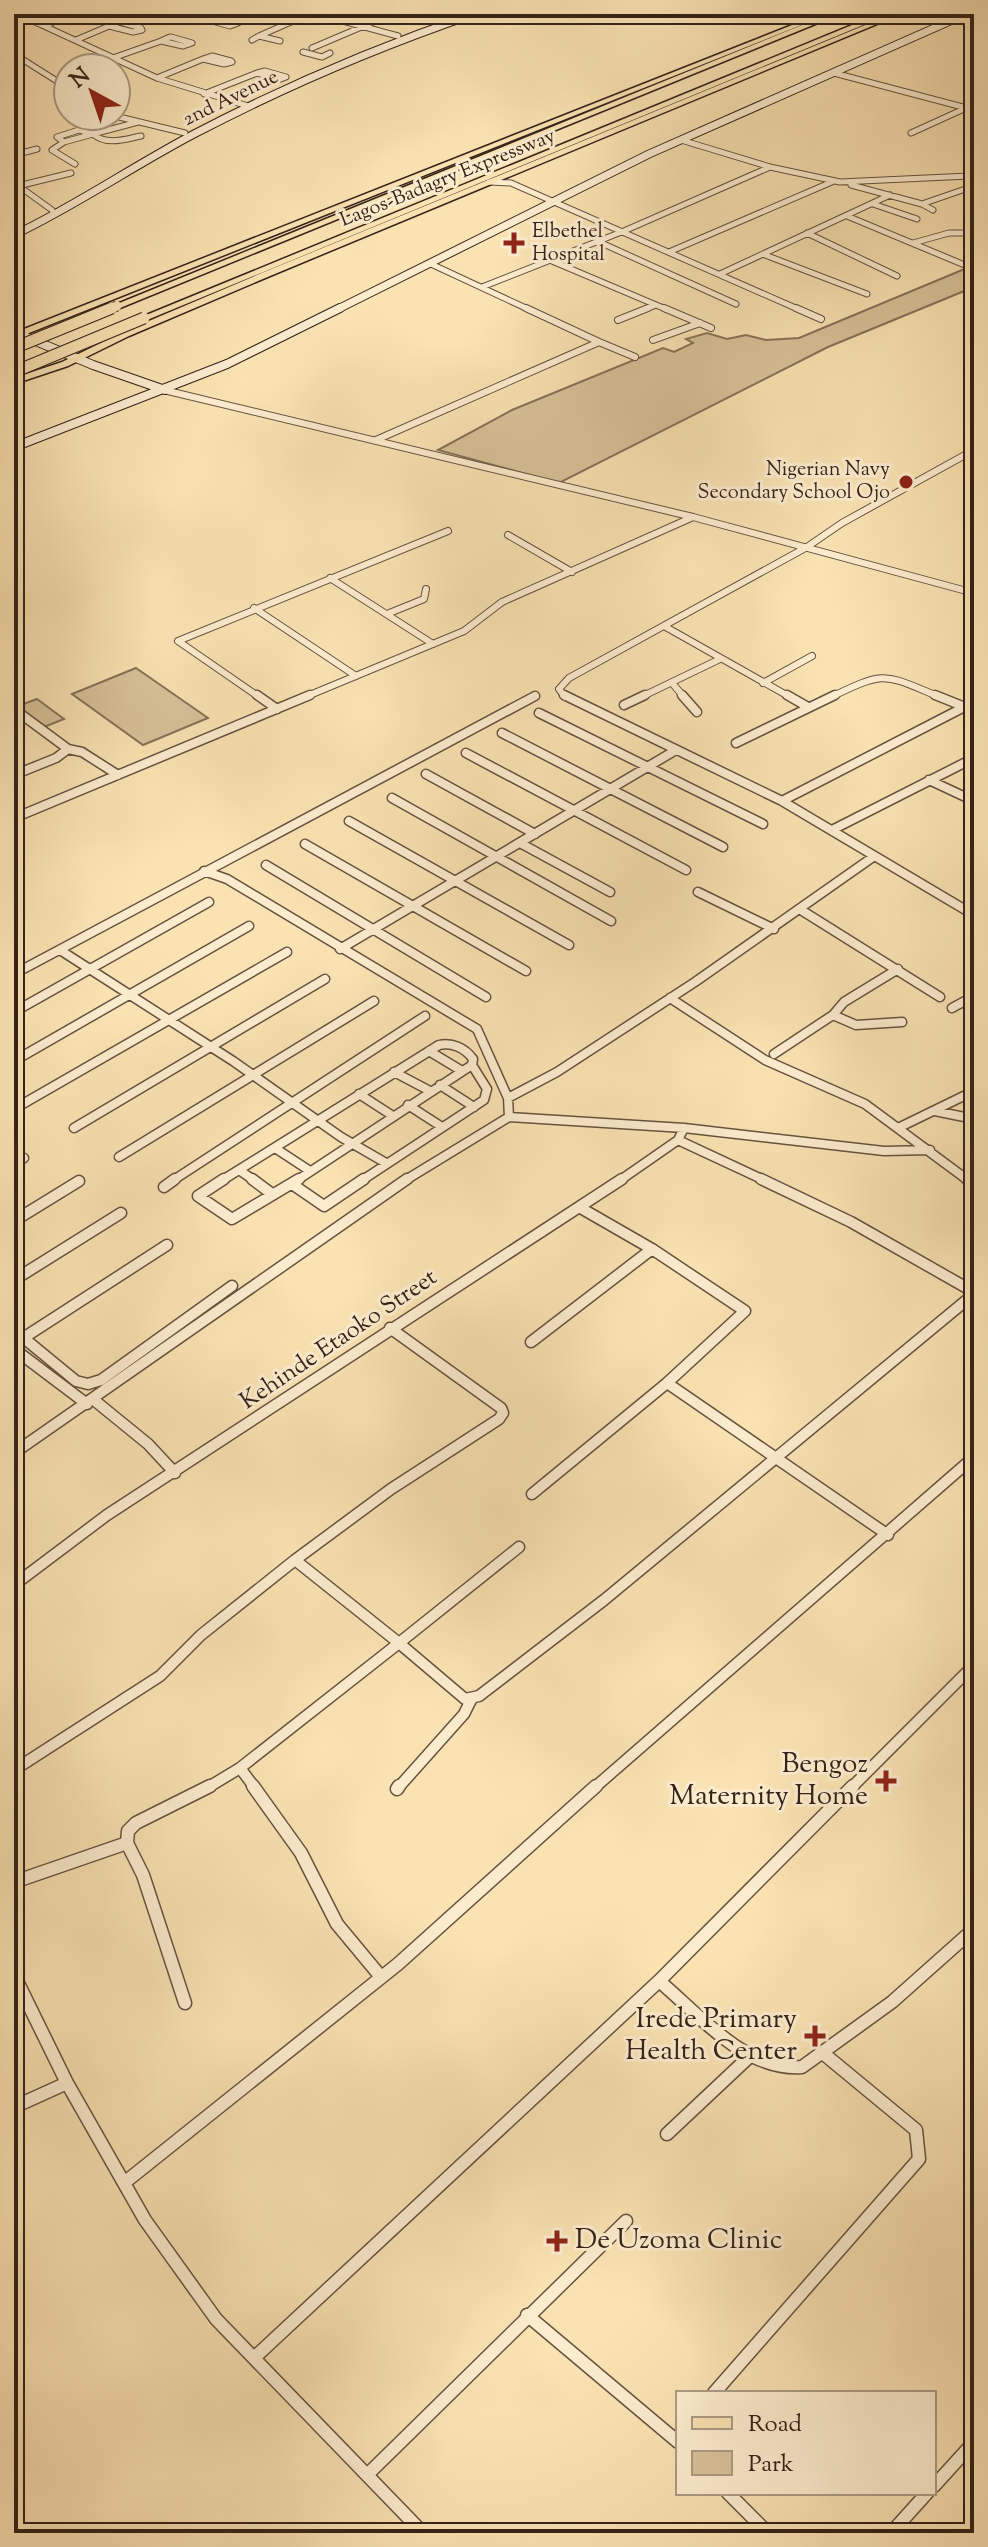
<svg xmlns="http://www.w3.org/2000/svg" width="988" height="2547" font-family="'Sorts Mill Goudy',serif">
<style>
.green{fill:#d8c199;stroke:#867258;stroke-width:2}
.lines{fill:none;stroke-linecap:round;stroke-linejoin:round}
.street-far4-casing{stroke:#66523f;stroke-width:7}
.street-far3-casing{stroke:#66523f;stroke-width:8}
.street-far2-casing{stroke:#66523f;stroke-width:11}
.street-far1-casing{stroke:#66523f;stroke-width:13}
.street-casing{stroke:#66523f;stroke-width:15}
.secondary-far1-casing{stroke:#342218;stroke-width:9}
.secondary-casing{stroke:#342218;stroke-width:10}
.primary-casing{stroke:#342218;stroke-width:3}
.highway-casing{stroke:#342218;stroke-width:3}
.street-far4{stroke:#fcecce;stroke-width:5}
.street-far3{stroke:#fcecce;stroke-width:6}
.street-far2{stroke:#fcecce;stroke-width:8}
.street-far1{stroke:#fcecce;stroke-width:10}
.street{stroke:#fcecce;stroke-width:12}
.secondary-far1{stroke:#fcecce;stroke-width:7}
.secondary{stroke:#fcecce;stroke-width:8}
.primary{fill:#fae2b3;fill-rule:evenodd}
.highway{fill:#fae2b3;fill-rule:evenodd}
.highway-bridge-far1-casing{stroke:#342218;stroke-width:11;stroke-linecap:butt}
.highway-bridge-casing{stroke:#342218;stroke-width:13;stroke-linecap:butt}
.highway-bridge-far1{stroke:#fae2b3;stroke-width:9}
.highway-bridge{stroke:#fae2b3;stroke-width:11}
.poi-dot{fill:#8f2418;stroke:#fcecce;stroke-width:3}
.labels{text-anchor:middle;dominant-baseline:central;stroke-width:6;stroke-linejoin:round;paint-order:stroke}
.far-street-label{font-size:20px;fill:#342218;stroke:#fcecce}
.far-poi-label{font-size:20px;fill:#342218;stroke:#fcecce;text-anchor:start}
.street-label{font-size:24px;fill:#342218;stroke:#fcecce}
.near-poi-label{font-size:28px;fill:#342218;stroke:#fcecce;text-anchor:end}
</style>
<rect width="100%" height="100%" fill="#fae2b3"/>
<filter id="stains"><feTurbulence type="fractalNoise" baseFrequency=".0025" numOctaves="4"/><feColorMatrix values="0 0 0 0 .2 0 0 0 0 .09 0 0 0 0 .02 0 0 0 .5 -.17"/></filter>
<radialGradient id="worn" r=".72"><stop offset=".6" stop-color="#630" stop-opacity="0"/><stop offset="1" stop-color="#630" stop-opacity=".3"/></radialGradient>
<path class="green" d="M 974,265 L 974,287 L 828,347 L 559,483 L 438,450 L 512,410 L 663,348 L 674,352 L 693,343 L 686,339 L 707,333 L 727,339 L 746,335 L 766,340 L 799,338 Z
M 136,668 L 208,718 L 143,745 L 72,694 Z
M 37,699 L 64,719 L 44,727 L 18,706 Z"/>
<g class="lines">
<defs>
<path id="street-far4" d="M 18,14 L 157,78 L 248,106
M 317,14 L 398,36
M 218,17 L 226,14
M 212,21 L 230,26 L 238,23
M 120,22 L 141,28 L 142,30 L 133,32 L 109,26 Z
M 46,26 L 67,14
M 259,36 L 309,14
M 170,37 L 171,37 L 192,43 L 183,46 L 161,41 Z
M 76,40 L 109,26
M 252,40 L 259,36 L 280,41
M 312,48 L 392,14
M 303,52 L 322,57 L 330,53
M 14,54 L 68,88
M 212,56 L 231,61 L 232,62 L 224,64 L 203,59 Z
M 113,58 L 161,41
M 265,71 L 286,77 L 278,80 L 257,73 Z
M 834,73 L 974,110
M 157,78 L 203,59
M 204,94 L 257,73
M 115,116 L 185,133
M 79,130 L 93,134 L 64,142 L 57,137 Z
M 911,133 L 966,108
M 93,134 C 107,146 126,139 141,136
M 93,134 L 138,122
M 681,140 L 770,167 L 840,182 L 969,176
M 64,142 L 52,150 L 75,164
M 14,155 L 37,149
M 489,182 L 511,183 L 800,310
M 16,184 L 52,210
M 851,185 L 922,204 L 933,210
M 14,187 L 71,173
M 873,204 L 917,219
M 922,204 L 974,186
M 847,216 L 967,266
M 807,233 L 897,276
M 597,241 L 736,304
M 913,243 L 949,233 L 974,233
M 669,252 L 834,181
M 765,255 L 867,294
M 552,261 L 668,310
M 431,264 L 530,310
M 720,274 L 890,195
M 482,287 L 624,231 L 770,167
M 643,310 L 656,305"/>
<path id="street-far3" d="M 664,308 L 711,328
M 796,308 L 821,319
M 618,320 L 648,308
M 653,340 L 700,323
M 599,342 L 635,357
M 168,391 L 693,517 L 974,593
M 376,440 L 599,342 L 526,308
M 508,535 L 572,572
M 330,578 L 433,644
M 254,608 L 356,676
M 387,614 L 424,599 L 426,589
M 664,626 L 790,697
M 672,683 L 684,697
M 763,683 L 812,656
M 259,697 L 178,641 L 448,531
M 305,697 L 464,631 L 502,602 L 693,517
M 565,697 L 559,689 L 569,678 L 807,547 L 842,523 L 974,450
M 641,697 L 720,659
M 831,697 C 887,670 883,674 940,697"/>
<path id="street-far2" d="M 257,695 L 277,709
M 564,695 L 782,801 L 974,915
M 682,695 L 697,712
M 787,695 L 808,707
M 935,695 L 965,707
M 624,705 L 645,695
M 14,709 L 68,749 L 82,752 L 118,775
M 539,713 L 763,824
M 502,733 L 723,847
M 736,743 L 835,695
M 466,753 L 686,870
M 426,774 L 535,834
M 14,775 L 56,758 L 68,749
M 929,780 L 974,801
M 392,798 L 611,921
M 782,801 L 974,702
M 14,818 L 310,695
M 349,821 L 569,945
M 832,830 L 974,758
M 520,843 L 610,892
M 305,844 L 526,971
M 266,865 L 486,997
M 204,871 L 227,879 L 477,1029 L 508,1098 L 509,1117
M 698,892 L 774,929
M 801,910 L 940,997
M 340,949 L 676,750
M 60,950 L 233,1061 L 341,1137 L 386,1163
M 898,969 L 844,1002 L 833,1015 L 856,1025 L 902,1022
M 14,974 L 535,696
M 670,998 L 765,1060 L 865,1104 L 969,1181
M 952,1008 L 974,996
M 14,1012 L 209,902
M 429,1051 L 462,1071
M 774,1054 L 833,1015
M 14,1061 L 249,926
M 394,1072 L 430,1091
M 440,1085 L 474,1107
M 359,1094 L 393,1116
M 508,1098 L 557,1072 L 695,982 L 873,857
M 408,1105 L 442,1127
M 14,1109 L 287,952
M 935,1111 L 974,1119
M 74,1128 L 325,979
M 898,1128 L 974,1091
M 678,1140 L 766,1181
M 275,1148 L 310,1171
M 119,1157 L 374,1001
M 14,1164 L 24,1158
M 239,1170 L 255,1181
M 172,1181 L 425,1016
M 221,1181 L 439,1045 C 452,1042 465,1048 473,1059 L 472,1065 L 296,1181
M 361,1181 L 484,1100 L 487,1089 L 472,1065
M 404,1181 L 509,1117 L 684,1128 L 884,1151 L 930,1150
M 619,1181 L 678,1140 L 684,1128"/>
<path id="street-far1" d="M 224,1179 L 198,1196 L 232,1219 L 299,1179
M 252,1179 L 272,1194
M 761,1179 L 851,1222 L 974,1292
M 967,1179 L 974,1185
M 292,1184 L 324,1206 L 364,1179
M 164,1187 L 175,1179
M 14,1221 L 79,1181
M 14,1280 L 121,1213
M 14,1330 L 76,1381 L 88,1384 L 101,1380 L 232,1286
M 531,1342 L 652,1249
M 14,1344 L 167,1245
M 14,1349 L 87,1404
M 667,1383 L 888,1535
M 94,1400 L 148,1444 L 175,1473
M 14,1453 L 407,1179
M 532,1494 L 667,1383 L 745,1311 L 652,1249 L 579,1207
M 519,1547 L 399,1643 L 465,1699 L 479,1696 L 604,1600 L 974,1294
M 14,1585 L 107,1515 L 622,1179
M 240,1768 L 255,1788
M 14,1770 L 160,1676 L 201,1635 L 295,1560 L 391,1489 L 499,1419 L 503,1413 L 501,1408 L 390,1328
M 207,1788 L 240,1768 L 399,1643 L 295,1560
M 398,1788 L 464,1714 L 471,1700
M 594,1788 L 974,1457
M 851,1788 L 974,1665"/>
<path id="street" d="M 253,1786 L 301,1853 L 337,1924 L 381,1977
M 397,1789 L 399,1786
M 127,1843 L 143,1875 L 185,2003
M 14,1882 L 127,1843 L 128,1831 L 136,1823 L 210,1786
M 14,1975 L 67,2083 L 145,2220 L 216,2319 L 423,2533
M 659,1981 C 700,2015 744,2071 802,2067 L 892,2002 L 974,1929
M 14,2107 L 67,2083
M 667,2134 L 749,2057
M 124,2183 L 398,1964 L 596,1786
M 527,2315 L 678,2442
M 255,2357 L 659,1981 L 853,1786
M 714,2393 L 919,2159 L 916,2130 L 824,2054
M 367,2475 L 626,2221
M 934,2486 L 974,2442
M 728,2493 L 768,2533
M 14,2519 L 15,2533
M 891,2533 L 927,2493"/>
<path id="secondary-far1" d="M 14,235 C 77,205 133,166 194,134 C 284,87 378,47 474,14
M 336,310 L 649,154 L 966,14"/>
<path id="secondary" d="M 14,332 L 93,365 L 165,390
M 14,447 L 227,364 L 340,308"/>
<path id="primary" d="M 820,14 L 829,14 L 14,339 L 14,333 Z
M 892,14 L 901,14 L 270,276 L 129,336 L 68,366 L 14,384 L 14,378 L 62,362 L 123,332 L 264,272 Z"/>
<path id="highway" d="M 829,14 L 840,14 L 120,308 L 112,306 Z
M 879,14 L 890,14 L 147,320 L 139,318 Z"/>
</defs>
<use href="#street-far4" class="street-far4-casing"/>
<use href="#street-far3" class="street-far3-casing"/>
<use href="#street-far2" class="street-far2-casing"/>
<use href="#street-far1" class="street-far1-casing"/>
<use href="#street" class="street-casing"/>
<use href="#secondary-far1" class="secondary-far1-casing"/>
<use href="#secondary" class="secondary-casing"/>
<use href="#primary" class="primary-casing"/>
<use href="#highway" class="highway-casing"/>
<use href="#street-far4" class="street-far4"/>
<use href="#street-far3" class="street-far3"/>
<use href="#street-far2" class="street-far2"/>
<use href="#street-far1" class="street-far1"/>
<use href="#street" class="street"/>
<use href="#secondary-far1" class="secondary-far1"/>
<use href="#secondary" class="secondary"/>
<use href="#primary" class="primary"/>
<use href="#highway" class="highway"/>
<defs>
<path id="highway-bridge-far1" d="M 107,310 L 117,306"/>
<path id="highway-bridge" d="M 14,348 L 112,308
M 14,372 L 144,318"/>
</defs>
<use href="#highway-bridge-far1" class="highway-bridge-far1-casing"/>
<use href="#highway-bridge" class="highway-bridge-casing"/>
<use href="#highway-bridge-far1" class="highway-bridge-far1"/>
<use href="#highway-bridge" class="highway-bridge"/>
</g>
<g class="poi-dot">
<path d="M510 231h8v8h8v8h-8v8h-8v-8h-8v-8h8z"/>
<circle cx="906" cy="482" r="8"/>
<path d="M882 1769h8v8h8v8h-8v8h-8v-8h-8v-8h8z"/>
<path d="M811 2024h8v8h8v8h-8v8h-8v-8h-8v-8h8z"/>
<path d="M553 2229h8v8h8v8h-8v8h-8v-8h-8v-8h8z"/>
</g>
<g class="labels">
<g class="far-street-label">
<text transform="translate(231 99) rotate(-26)">2nd Avenue</text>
<text transform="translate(448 179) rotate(-22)">Lagos-Badagry Expressway</text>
</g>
<g class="far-poi-label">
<text x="532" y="232">Elbethel<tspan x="532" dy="23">Hospital</tspan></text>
<text x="890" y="470" text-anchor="end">Nigerian Navy<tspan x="890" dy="23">Secondary School Ojo</tspan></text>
</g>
<g class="street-label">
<text transform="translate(339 1340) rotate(-34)">Kehinde Etaoko Street</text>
</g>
<g class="near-poi-label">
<text x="868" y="1765">Bengoz<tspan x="868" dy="32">Maternity Home</tspan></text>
<text x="797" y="2020">Irede Primary<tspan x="797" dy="32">Health Center</tspan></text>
<text x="575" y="2241" text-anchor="start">De Uzoma Clinic</text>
</g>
</g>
<rect width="988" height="2547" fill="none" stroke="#fae2b3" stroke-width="48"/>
<rect x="16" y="16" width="956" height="2515" fill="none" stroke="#342218" stroke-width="4"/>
<rect x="24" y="24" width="940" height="2499" fill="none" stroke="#342218" stroke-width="2"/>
<rect x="676" y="2391" width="260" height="104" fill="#fcecce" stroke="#ac9b85" stroke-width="2"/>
<rect x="692" y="2417" width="40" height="12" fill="#fae2b3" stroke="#ac9b85" stroke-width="2"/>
<text x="748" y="2431" font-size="24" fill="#342218">Road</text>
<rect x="692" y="2451" width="40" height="24" fill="#d8c199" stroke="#ac9b85" stroke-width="2"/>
<text x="748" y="2471" font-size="24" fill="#342218">Park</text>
<g transform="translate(92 92) rotate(320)"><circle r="38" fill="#fcecce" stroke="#ac9b85" stroke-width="2"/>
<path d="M0-6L14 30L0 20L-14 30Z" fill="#8f2418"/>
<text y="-12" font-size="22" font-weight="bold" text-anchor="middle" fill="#342218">N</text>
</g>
<rect width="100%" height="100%" filter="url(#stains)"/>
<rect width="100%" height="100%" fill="url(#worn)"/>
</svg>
